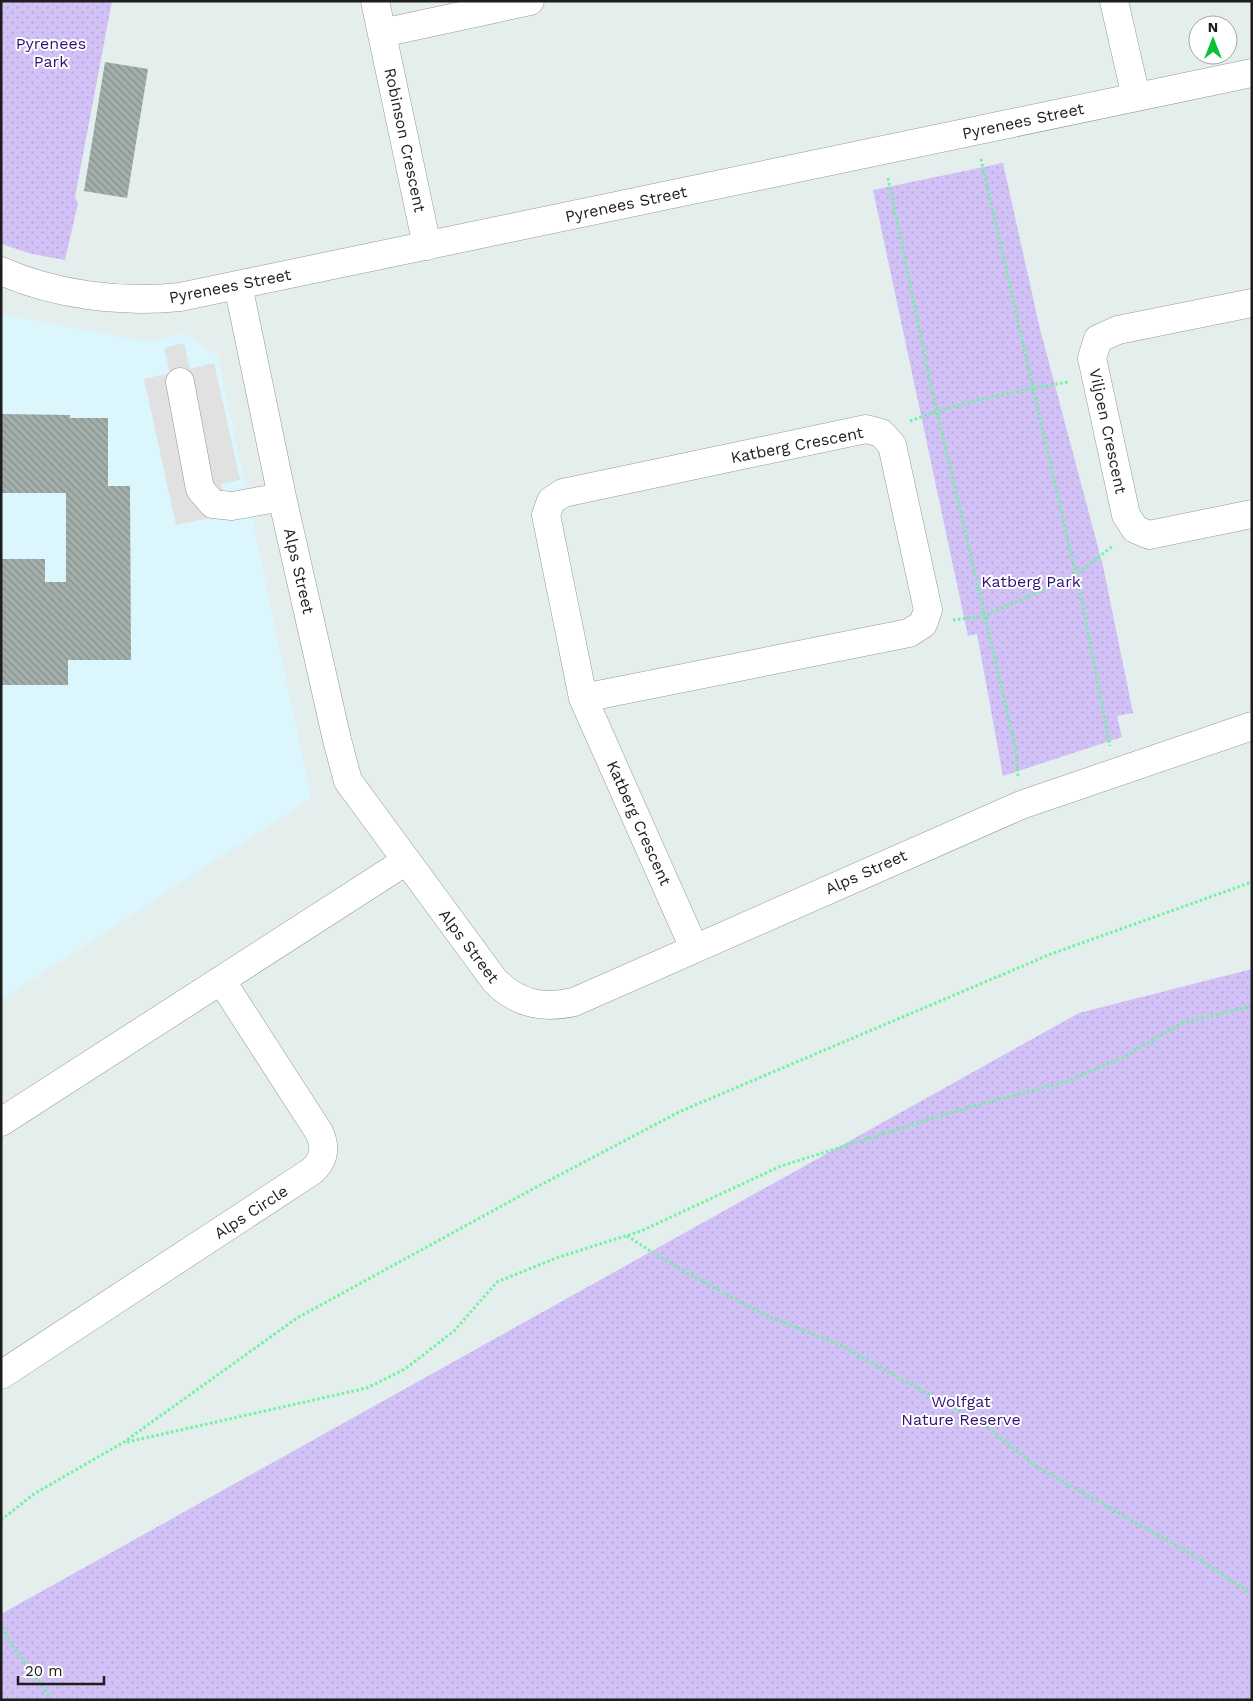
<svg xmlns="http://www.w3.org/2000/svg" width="1253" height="1701" font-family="'Work Sans',sans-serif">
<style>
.education{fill:#dcf6fe}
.park{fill:url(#park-dots)}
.parking{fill:#e1e1e1}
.building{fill:url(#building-back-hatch)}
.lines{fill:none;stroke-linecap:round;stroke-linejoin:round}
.minor-casing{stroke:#979797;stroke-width:29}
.path{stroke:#6ef49c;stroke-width:3;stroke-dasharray:2.5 2.5;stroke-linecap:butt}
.minor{stroke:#fff;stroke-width:28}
.labels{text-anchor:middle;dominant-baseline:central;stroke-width:4;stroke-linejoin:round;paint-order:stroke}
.park-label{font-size:16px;fill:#311076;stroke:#fff}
.street-label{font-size:16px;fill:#1d1d1d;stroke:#fff}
</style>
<defs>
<pattern id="park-dots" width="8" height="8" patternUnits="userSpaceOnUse" patternTransform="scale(1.25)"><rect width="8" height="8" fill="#d2c1f7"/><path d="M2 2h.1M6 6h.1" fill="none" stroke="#b4a5d3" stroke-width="1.8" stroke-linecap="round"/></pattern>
<pattern id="building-back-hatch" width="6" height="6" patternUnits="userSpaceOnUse" patternTransform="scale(1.25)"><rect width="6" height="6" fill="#a3afab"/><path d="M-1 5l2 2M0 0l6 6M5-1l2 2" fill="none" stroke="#848e8b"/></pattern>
</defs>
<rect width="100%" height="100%" fill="#e3eeed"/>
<path class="education" d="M 1,314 L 147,342 L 184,334 L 218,356 L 311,798 L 1,1000 Z"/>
<path class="park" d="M 1,1 L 112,1 L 75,197 L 78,203 L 65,260 L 32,254 L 1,244 Z
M 1003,163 L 1040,329 L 1103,566 L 1133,713 L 1117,716 L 1122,737 L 1003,776 L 977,634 L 968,636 L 873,190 Z
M 1252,969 L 1252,1700 L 1,1700 L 1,1614 L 1079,1013 Z"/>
<path class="parking" d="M 184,343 L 190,369 L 214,363 L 240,480 L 221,484 L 228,514 L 176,525 L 144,379 L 170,373 L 164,348 Z"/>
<path class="building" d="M 105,62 L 148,69 L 127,198 L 84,191 Z
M 1,414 L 70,415 L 70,418 L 108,418 L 108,486 L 130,486 L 131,660 L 68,660 L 68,685 L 1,685 L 1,559 L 45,559 L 45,582 L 66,582 L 66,493 L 1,493 Z"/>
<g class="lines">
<defs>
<path id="minor" d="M 375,1 L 427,246
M 1114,1 L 1136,97
M 382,33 L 530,1
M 1,271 C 55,295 121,303 180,297 L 1252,73
M 238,285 L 282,497 L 337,740 L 348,781 L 495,981 C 518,1004 543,1009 574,1002 L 1021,805 L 1252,726
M 1252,303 L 1118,330 L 1098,339 L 1092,358 L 1126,515 L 1135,529 L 1149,535 L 1252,514
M 180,382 L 200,489 L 213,504 L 232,506 L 282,497
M 583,698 L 909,633 L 923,624 L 928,610 L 892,445 L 881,433 L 866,429 L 563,493 L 551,501 L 546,515 L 583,698 L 694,948
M 1,1122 L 406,861
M 1,1375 L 312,1171 C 325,1159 326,1147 319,1132 L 221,980"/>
</defs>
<use href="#minor" class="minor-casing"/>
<path class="path" d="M 981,159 L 1083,607 L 1110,746
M 888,178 L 932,390 L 1016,750 L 1018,777
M 910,421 C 960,402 1015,391 1068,382
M 953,620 L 985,616 L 1075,575 L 1113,546
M 627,1236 L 671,1264 L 763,1314 L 838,1344 L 983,1424 L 1037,1467 L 1193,1555 L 1252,1594
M 127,1442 L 367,1388 L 405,1369 L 454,1331 L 497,1282 L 559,1257 L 641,1231 L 781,1166 L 966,1108 L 1065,1082 L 1122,1058 L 1182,1023 L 1252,1006
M 1,1520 L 34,1494 L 124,1442 L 297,1318 L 529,1191 L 681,1111 L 1051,954 L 1252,882
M 1,1623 L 9,1641 L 52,1700"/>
<use href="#minor" class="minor"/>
</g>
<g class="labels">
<g class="park-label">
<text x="51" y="43">Pyrenees<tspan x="51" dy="18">Park</tspan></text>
<text x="1031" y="581">Katberg Park</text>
<text x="961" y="1401">Wolfgat<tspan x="961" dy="18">Nature Reserve</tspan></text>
</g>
<g class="street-label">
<text transform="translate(1023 121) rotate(-12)">Pyrenees Street</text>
<text transform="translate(405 140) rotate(78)">Robinson Crescent</text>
<text transform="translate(626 204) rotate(-12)">Pyrenees Street</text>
<text transform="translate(230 286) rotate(-11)">Pyrenees Street</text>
<text transform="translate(1108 431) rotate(78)">Viljoen Crescent</text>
<text transform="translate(797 445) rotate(-11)">Katberg Crescent</text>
<text transform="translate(299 571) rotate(77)">Alps Street</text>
<text transform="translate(639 823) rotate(66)">Katberg Crescent</text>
<text transform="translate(866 872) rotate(-24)">Alps Street</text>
<text transform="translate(469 946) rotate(53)">Alps Street</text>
<text transform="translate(251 1212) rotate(-33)">Alps Circle</text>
</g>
</g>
<rect width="1253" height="1701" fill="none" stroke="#1d1d1d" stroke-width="5"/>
<g transform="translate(1213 40)"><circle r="24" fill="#ffffff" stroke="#a5a5a5"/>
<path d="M0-4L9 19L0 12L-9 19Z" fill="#08c234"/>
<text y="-8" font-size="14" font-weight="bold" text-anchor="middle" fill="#1d1d1d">N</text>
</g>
<path d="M18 1676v8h86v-8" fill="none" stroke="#1d1d1d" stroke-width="2.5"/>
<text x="25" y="1676" font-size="15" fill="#1d1d1d" stroke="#ffffff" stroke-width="4" paint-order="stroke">20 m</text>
</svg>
